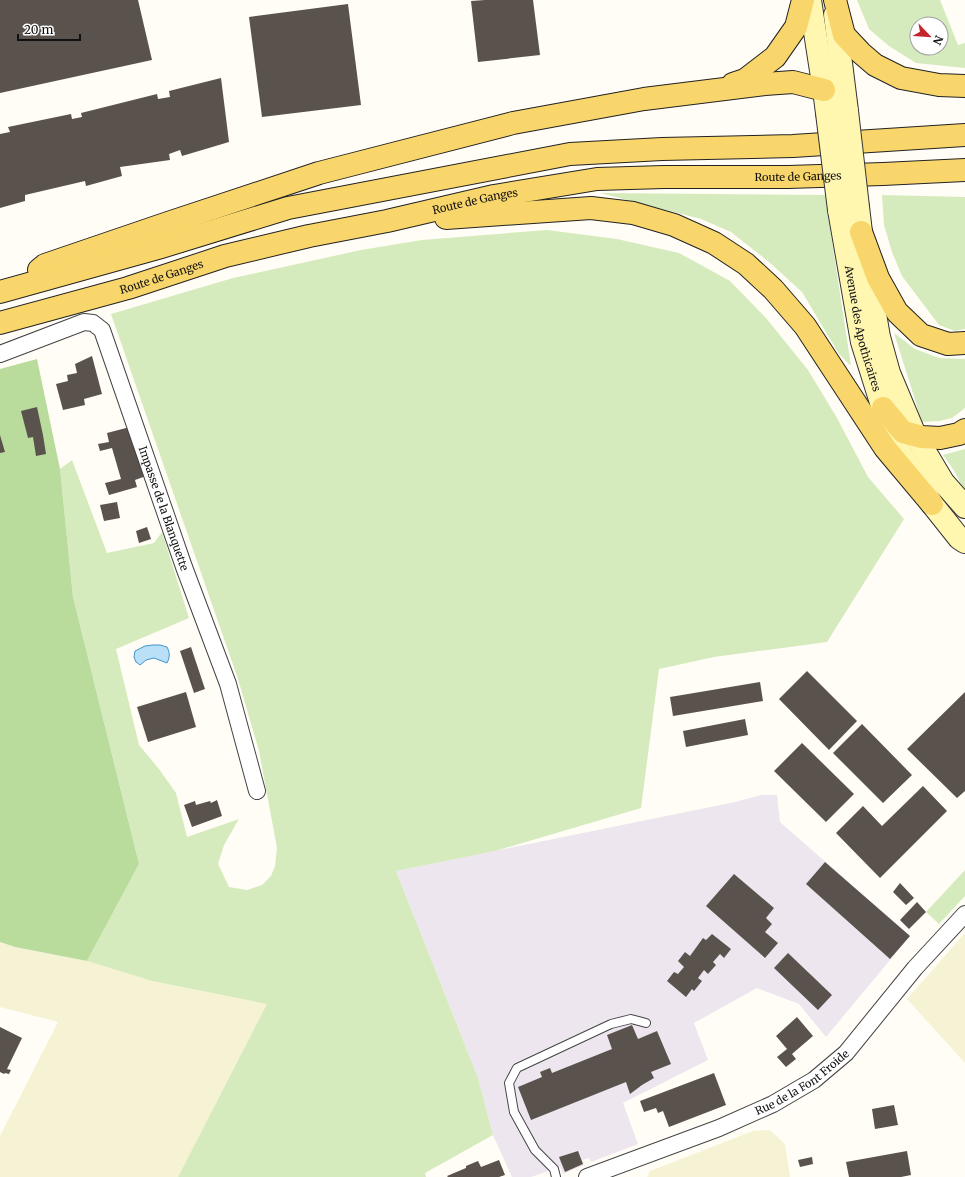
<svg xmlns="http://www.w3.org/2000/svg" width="965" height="1177" font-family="Merriweather,serif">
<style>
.industrial{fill:#eee6ef}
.farmland{fill:#f6f3d4}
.green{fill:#d5ebbd;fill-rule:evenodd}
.forest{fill:#b9dc9c}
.water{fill:#b9e0f7;stroke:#3f96cf}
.building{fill:#5a524d}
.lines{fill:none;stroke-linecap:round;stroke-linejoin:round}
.lane-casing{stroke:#444;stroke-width:10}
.street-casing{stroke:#444;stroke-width:18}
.secondary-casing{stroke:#333;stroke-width:24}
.primary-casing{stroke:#222;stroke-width:24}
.lane{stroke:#fff;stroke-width:8}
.street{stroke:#fff;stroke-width:16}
.secondary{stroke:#fff6b0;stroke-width:22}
.primary{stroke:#f9d66b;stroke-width:22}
.secondary-bridge-casing{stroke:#333;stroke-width:24;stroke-linecap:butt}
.secondary-bridge{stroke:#fff6b0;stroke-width:22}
.labels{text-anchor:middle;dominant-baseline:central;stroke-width:4;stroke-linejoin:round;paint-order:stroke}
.street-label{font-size:11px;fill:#111;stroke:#fff}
</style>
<rect width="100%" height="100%" fill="#fffdf5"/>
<path class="industrial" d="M 761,795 L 777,795 L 780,822 L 910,936 L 826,1037 L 799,1004 L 757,988 L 694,1023 L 708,1060 L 623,1103 L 638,1144 L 591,1162 L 589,1158 L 582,1160 L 584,1165 L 563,1174 L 560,1167 L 531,1177 L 512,1177 L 493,1135 L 478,1078 L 396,871 L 735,802 Z"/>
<path class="farmland" d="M 965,933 L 965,1063 L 907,999 Z
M 0,942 L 15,947 L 87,961 L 152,981 L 268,1004 L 178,1177 L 0,1177 L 0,1136 L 58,1022 L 0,1007 Z
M 770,1130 L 785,1144 L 790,1177 L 647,1177 L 650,1171 L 753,1131 Z"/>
<path class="green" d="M 857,0 L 940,0 L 958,45 L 965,43 L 965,68 L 916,63 L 889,46 L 869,29 ZM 917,24 L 941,24 L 941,48 L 917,48 Z
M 600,193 L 825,195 L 851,366 L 839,354 L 802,292 L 769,262 L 731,232 L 701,219 Z
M 882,195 L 965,197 L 965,329 L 955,331 L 939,325 L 902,276 L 892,252 L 884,225 Z
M 547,230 L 617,239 L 679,253 L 730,281 L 766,318 L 808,370 L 837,418 L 868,477 L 904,519 L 827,642 L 714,657 L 659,669 L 641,808 L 495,851 L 396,871 L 478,1078 L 493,1135 L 425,1173 L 426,1177 L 178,1177 L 267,1004 L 152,981 L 87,961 L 139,864 L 73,597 L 60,469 L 72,460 L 107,553 L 154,543 L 162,532 L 189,618 L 116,649 L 139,745 L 159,769 L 176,793 L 187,837 L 239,819 L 224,845 L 218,864 L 229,887 L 247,890 L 262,885 L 271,876 L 275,866 L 277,848 L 259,751 L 238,679 L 111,314 L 233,278 L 361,250 L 422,240 Z
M 894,333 L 915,349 L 939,358 L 965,359 L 965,408 L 952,418 L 939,421 L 922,422 Z
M 965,449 L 965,493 L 955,472 L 943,455 Z
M 965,870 L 965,896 L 939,924 L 926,912 Z"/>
<path class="forest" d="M 37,359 L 60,469 L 73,597 L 139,864 L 87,961 L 15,947 L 0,942 L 0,369 Z"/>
<path class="water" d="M 153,645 L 160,645 L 167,647 C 170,653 170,657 167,663 L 154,658 L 146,660 L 140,665 L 136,662 L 134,657 L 135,651 L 145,646 Z"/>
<path class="building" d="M 0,0 L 138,0 L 152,60 L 0,93 Z
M 485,0 L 533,0 L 540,55 L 478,62 L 471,1 Z
M 348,4 L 361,105 L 262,117 L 249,17 Z
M 221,78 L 229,142 L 182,156 L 180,150 L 169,154 L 170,160 L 120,167 L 122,176 L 86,186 L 85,181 L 25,195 L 25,201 L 0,208 L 0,134 L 10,132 L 8,127 L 71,114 L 72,119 L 82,117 L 81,113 L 157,94 L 158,99 L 170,97 L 169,91 Z
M 92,356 L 102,394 L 84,399 L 85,405 L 63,410 L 56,384 L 68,381 L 67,375 L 77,373 L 75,364 Z
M 37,407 L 43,435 L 46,454 L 36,456 L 33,437 L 28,438 L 21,411 Z
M 130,427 L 146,476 L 135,480 L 137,487 L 109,495 L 105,483 L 121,479 L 112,448 L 100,451 L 98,444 L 109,442 L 107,433 Z
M 0,435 L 5,452 L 0,453 Z
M 117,502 L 120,518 L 104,521 L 100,505 Z
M 147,527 L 151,539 L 139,543 L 136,531 Z
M 191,647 L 205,689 L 194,693 L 180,651 Z
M 807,671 L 857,721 L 829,750 L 779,699 Z
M 760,682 L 763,701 L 673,716 L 670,697 Z
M 186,692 L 196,727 L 148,742 L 137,707 Z
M 965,692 L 965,791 L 957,798 L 907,749 Z
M 745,719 L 748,735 L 686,747 L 683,731 Z
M 862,724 L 912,775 L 883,803 L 833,753 Z
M 802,743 L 854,794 L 826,822 L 774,771 Z
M 923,786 L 947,811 L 880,878 L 836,833 L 863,806 L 882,826 Z
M 217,800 L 222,816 L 192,827 L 184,805 L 195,801 L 196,805 L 210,801 L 211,803 Z
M 825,862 L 910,936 L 890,959 L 806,884 Z
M 734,874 L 774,908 L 766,918 L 772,924 L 765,932 L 778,943 L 765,958 L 706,906 Z
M 900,883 L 914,898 L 906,905 L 893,892 Z
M 917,902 L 926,912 L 909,929 L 900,920 Z
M 712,934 L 731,949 L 724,958 L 720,954 L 713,962 L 716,965 L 708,974 L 704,970 L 698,978 L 702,981 L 694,991 L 692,989 L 686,997 L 667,981 L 674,972 L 678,974 L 684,967 L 678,961 L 685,952 L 690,956 L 703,938 L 706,940 Z
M 788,953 L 832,995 L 818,1010 L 774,968 Z
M 797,1017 L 813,1036 L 792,1054 L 796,1059 L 786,1067 L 777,1057 L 787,1049 L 776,1036 Z
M 632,1025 L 638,1039 L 657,1031 L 671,1064 L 651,1072 L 654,1078 L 642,1085 L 630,1094 L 626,1082 L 531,1120 L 518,1087 L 542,1077 L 540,1072 L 550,1068 L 552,1073 L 612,1049 L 607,1035 Z
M 0,1027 L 22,1038 L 7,1069 L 11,1070 L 9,1074 L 5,1073 L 4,1074 L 0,1072 Z
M 714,1073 L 726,1105 L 669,1127 L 663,1111 L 658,1113 L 656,1108 L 644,1112 L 640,1101 Z
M 894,1105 L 898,1125 L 875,1129 L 872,1109 Z
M 578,1151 L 583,1164 L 565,1172 L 559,1157 Z
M 907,1151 L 911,1175 L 901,1177 L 849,1177 L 846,1162 Z
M 812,1157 L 813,1164 L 800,1167 L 798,1160 Z
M 499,1160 L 505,1175 L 499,1177 L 448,1177 L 447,1176 L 466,1168 L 466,1166 L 478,1161 L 481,1167 Z"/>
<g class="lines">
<defs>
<path id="lane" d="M 556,1177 L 554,1169 L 535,1150 L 514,1112 L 509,1083 L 517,1068 L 611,1024 L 631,1019 L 646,1023"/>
<g id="street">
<path id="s1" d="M 0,354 L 84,322 L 93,323 L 102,330 L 184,567 L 228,684 L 257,791"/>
<path id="s2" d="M 587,1177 L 719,1128 L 773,1104 L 814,1080 L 846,1053 L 915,968 L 965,914"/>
</g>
<g id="secondary">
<path d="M 810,0 L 824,90 L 827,113"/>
<path d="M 835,15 L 847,111"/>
<path d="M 858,207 L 861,232 L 879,337 L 889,373 L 915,435 L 943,482 L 965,507"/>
<path id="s3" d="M 839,210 L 862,342 L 893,441 L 932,504 L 959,538 L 965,542"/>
</g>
<g id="primary">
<path d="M 835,0 L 844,35 L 861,53 L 875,65 L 901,78 L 939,85 L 965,86"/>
<path d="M 733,84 L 745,80 L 775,57 L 796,27 L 803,0"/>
<path d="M 446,218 L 591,208 L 633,213 L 674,225 L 714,243 L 746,264 L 773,289 L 805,326 L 885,448 L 932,504"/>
<path d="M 861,232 L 878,278 L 897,312 L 921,335 L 948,344 L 965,343"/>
<path d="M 39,270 L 45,265 L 168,223 L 319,173 L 513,123 L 644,99 L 765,84 L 793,82 L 824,90"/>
<path d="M 0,292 L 158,248 L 288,208 L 570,154 L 662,149 L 793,146 L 965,135"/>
<path id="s4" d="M 0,323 L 128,288 L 225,256 L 309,236 L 387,221 L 494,196 L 597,179 L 664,177 L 788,177 L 883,174 L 965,170"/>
<path d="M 883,408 L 903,432 L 922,437 L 940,438 L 959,434 L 965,430"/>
</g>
</defs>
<use href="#lane" class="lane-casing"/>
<use href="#street" class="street-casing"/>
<use href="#secondary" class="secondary-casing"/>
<use href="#primary" class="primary-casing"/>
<use href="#lane" class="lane"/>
<use href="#street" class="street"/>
<use href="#secondary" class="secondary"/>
<use href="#primary" class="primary"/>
<defs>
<path id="secondary-bridge" d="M 847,111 L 858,207
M 827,113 L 839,210"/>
</defs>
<use href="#secondary-bridge" class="secondary-bridge-casing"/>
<use href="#secondary-bridge" class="secondary-bridge"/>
</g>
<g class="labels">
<g class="street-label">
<text stroke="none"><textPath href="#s4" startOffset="816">Route de Ganges</textPath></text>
<text stroke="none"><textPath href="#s4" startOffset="491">Route de Ganges</textPath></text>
<text stroke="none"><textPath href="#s4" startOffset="168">Route de Ganges</textPath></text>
<text stroke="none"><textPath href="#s3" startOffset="121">Avenue des Apothicaires</textPath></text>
<text stroke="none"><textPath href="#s1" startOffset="299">Impasse de la Blanquette</textPath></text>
<text stroke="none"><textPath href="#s2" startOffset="236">Rue de la Font Froide</textPath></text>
</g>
</g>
<g transform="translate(929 36) rotate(115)"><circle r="19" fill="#ffffff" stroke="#a0a0a0"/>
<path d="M0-3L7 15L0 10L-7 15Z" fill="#c4262e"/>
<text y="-6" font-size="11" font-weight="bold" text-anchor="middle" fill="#111111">N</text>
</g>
<path d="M18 34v6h62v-6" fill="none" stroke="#111111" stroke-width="2"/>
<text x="24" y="34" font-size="12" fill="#111111" stroke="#ffffff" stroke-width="3" paint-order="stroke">20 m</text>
</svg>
